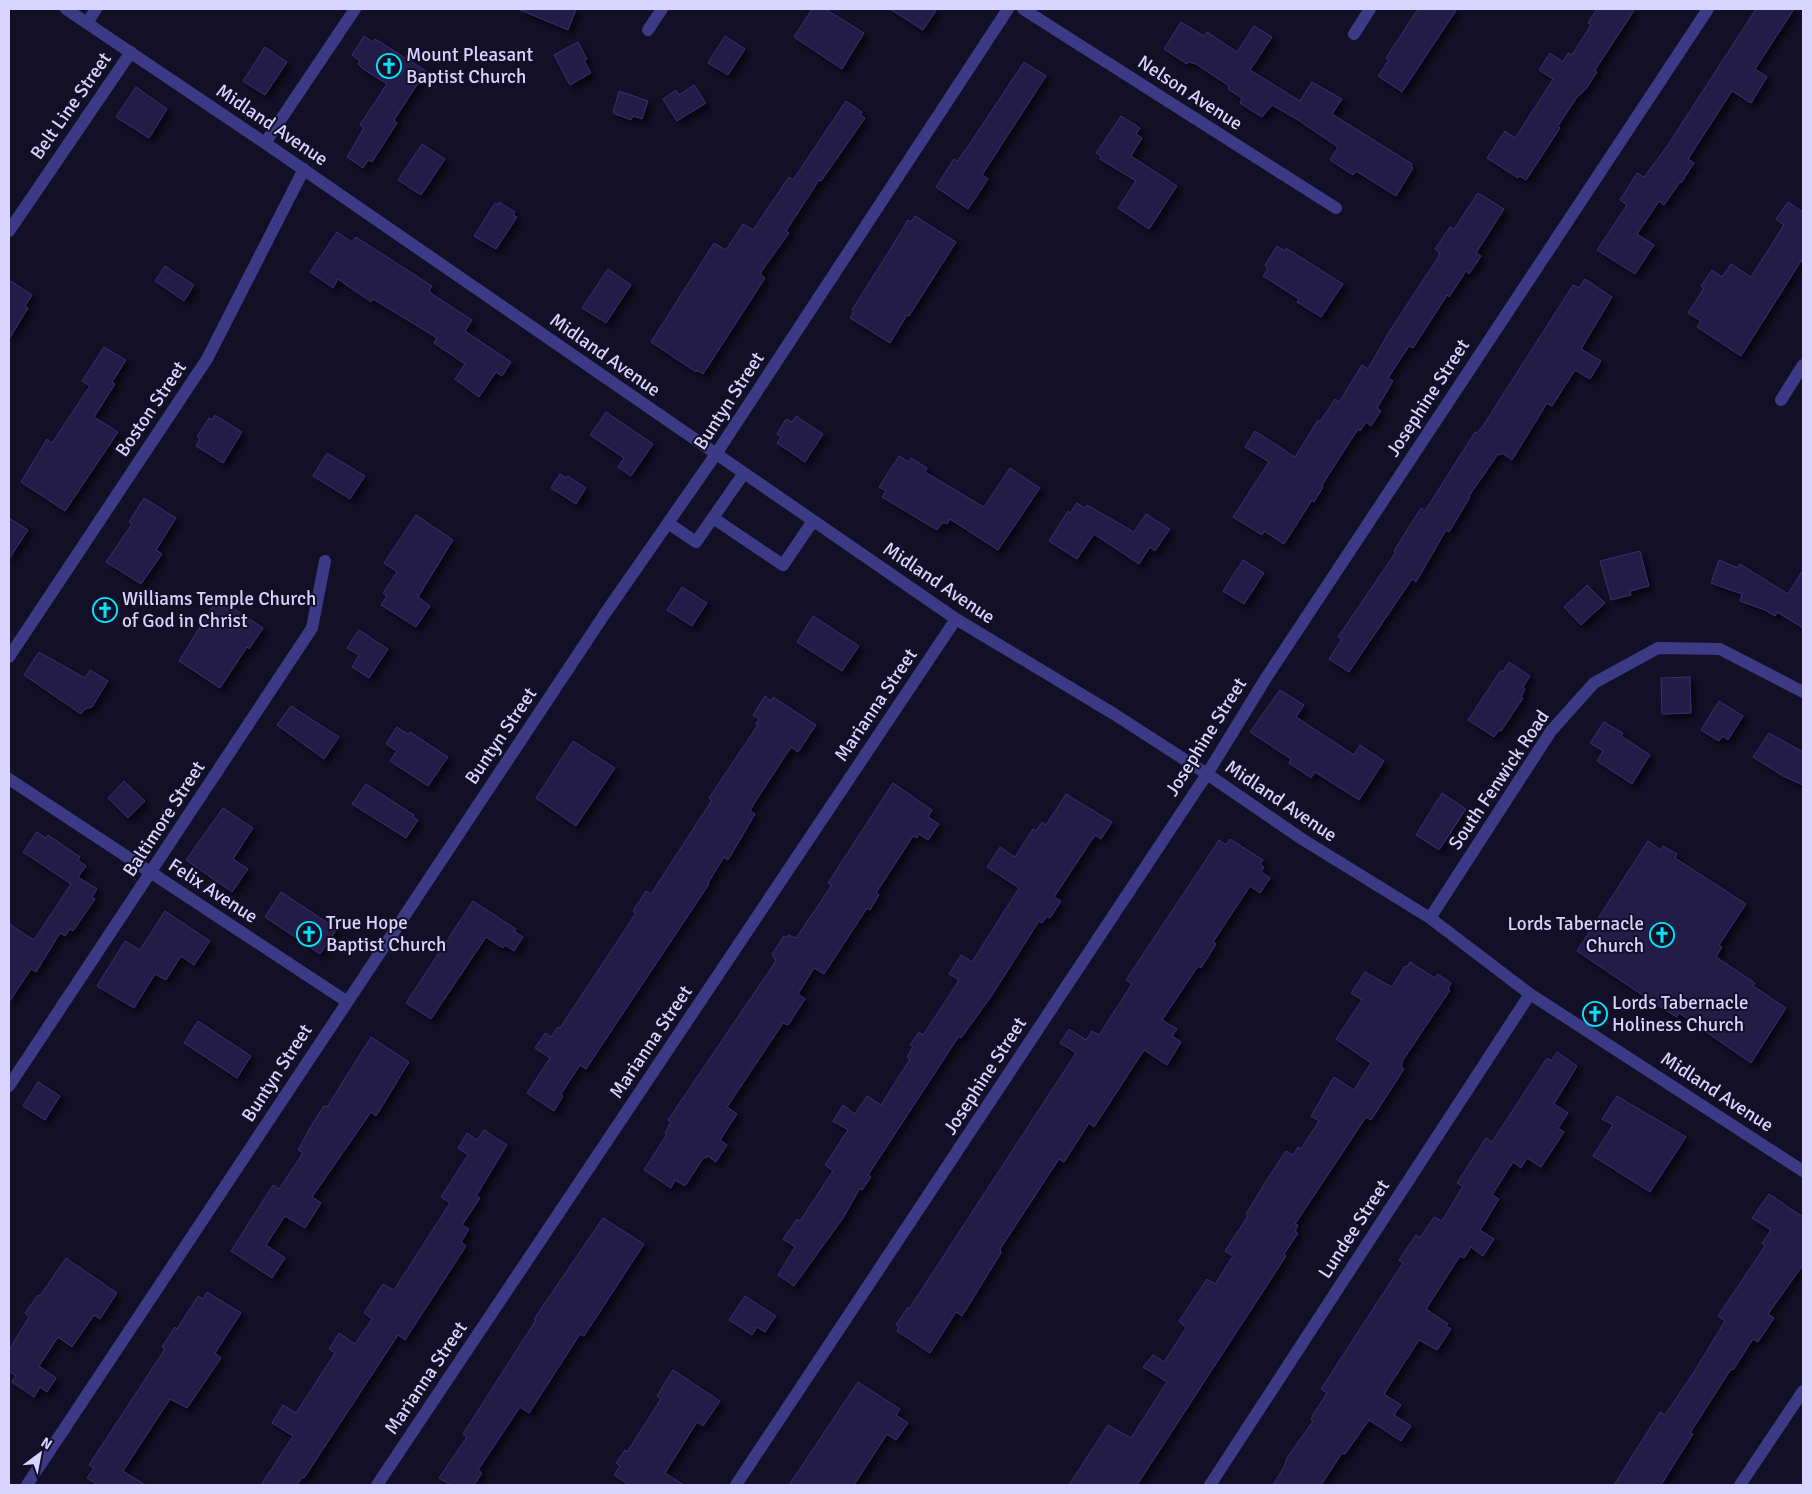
<svg xmlns="http://www.w3.org/2000/svg" width="1812" height="1494" font-family="Signika,sans-serif">
<style>
.building{fill:#241b47;stroke:#3b2d73;filter:url(#shadow)}
.lines{fill:none;stroke-linecap:round;stroke-linejoin:round}
.minor{stroke:#3d3a85;stroke-width:12}
.labels{text-anchor:middle;dominant-baseline:central;stroke-width:4;stroke-linejoin:round;paint-order:stroke}
.poi-label{font-size:19px;fill:#d9d4ff;stroke:#130f26;text-anchor:start}
.street-label{font-size:19px;fill:#d9d4ff;stroke:#130f26}
</style>
<defs>
<filter id="shadow"><feDropShadow dx="4.5" dy="4.5" stdDeviation="2.5" flood-color="#0009"/></filter>
</defs>
<rect width="100%" height="100%" fill="#130f26"/>
<path class="building" d="M 518,9 L 576,9 L 568,30 Z
M 812,9 L 825,9 L 864,33 L 842,69 L 794,37 Z
M 890,9 L 937,9 L 923,30 Z
M 1418,9 L 1457,9 L 1402,92 L 1378,76 L 1389,60 L 1386,58 Z
M 1597,9 L 1635,9 L 1595,70 L 1597,72 L 1586,89 L 1577,97 L 1558,126 L 1560,128 L 1526,180 L 1520,176 L 1518,178 L 1487,158 L 1505,131 L 1515,138 L 1552,81 L 1553,79 L 1539,70 L 1550,53 L 1563,62 L 1568,53 L 1572,55 L 1591,25 L 1588,23 Z
M 1756,9 L 1794,9 L 1755,69 L 1767,77 L 1751,103 L 1732,91 L 1688,159 L 1694,163 L 1681,183 L 1680,182 L 1664,205 L 1659,201 L 1637,234 L 1654,245 L 1635,274 L 1597,250 L 1627,205 L 1620,200 L 1637,173 L 1644,177 L 1666,148 Z
M 1181,22 L 1204,36 L 1207,32 L 1237,52 L 1254,26 L 1272,37 L 1250,70 L 1300,101 L 1312,82 L 1342,99 L 1332,114 L 1412,164 L 1411,167 L 1413,168 L 1396,196 L 1356,171 L 1353,175 L 1330,160 L 1338,147 L 1298,120 L 1272,105 L 1262,117 L 1240,103 L 1242,98 L 1228,89 L 1229,86 L 1196,64 L 1189,62 L 1187,64 L 1164,49 Z
M 364,36 L 373,42 L 375,39 L 380,42 L 426,71 L 394,120 L 397,123 L 372,162 L 368,160 L 363,168 L 347,157 L 364,128 L 360,125 L 387,84 L 363,69 L 358,64 L 360,61 L 352,55 Z
M 725,36 L 745,49 L 728,75 L 708,63 Z
M 578,42 L 587,59 L 584,60 L 591,73 L 570,85 L 554,55 Z
M 265,47 L 287,62 L 265,95 L 243,81 Z
M 1024,62 L 1046,76 L 982,175 L 988,179 L 968,209 L 936,187 L 954,159 L 957,161 L 967,148 Z
M 694,85 L 706,103 L 677,121 L 663,99 L 676,90 L 679,95 Z
M 136,87 L 167,109 L 149,138 L 116,117 Z
M 619,91 L 648,101 L 642,119 L 633,116 L 631,120 L 613,113 Z
M 846,101 L 862,112 L 860,115 L 865,118 L 821,181 L 819,180 L 786,231 L 789,233 L 761,272 L 761,275 L 765,278 L 703,374 L 697,370 L 696,372 L 651,342 L 714,243 L 726,250 L 743,224 L 753,230 L 789,177 L 793,180 Z
M 1121,116 L 1140,128 L 1136,134 L 1142,138 L 1131,156 L 1177,186 L 1149,229 L 1118,208 L 1136,181 L 1100,159 L 1101,156 L 1096,153 Z
M 422,144 L 445,159 L 421,195 L 398,180 Z
M 1478,193 L 1504,209 L 1476,253 L 1481,256 L 1469,274 L 1466,271 L 1449,297 L 1447,295 L 1413,348 L 1409,346 L 1388,378 L 1393,381 L 1377,408 L 1381,411 L 1371,426 L 1366,422 L 1360,431 L 1358,429 L 1322,485 L 1323,487 L 1314,502 L 1312,500 L 1284,544 L 1264,531 L 1262,535 L 1233,517 L 1269,462 L 1245,447 L 1255,431 L 1295,457 L 1318,420 L 1320,422 L 1335,399 L 1339,402 L 1362,365 L 1368,369 L 1389,332 L 1439,256 L 1439,252 L 1435,249 L 1450,227 L 1454,229 Z
M 499,202 L 515,212 L 513,215 L 517,217 L 496,249 L 474,236 L 495,203 L 498,205 Z
M 1788,202 L 1803,212 L 1803,258 L 1741,356 L 1697,327 L 1701,321 L 1688,313 L 1704,288 L 1701,286 L 1712,270 L 1722,277 L 1731,264 L 1751,277 L 1784,225 L 1776,219 Z
M 915,216 L 956,242 L 909,316 L 907,315 L 890,343 L 850,318 L 854,311 L 852,310 L 891,248 L 908,220 L 911,222 Z
M 337,232 L 352,242 L 356,237 L 432,286 L 429,291 L 435,296 L 472,320 L 465,331 L 511,362 L 502,376 L 496,372 L 479,397 L 455,379 L 465,364 L 434,343 L 437,338 L 373,299 L 371,302 L 338,279 L 333,288 L 310,272 Z
M 1277,246 L 1285,251 L 1286,248 L 1343,284 L 1321,317 L 1297,302 L 1299,299 L 1263,276 L 1268,269 L 1265,265 Z
M 165,266 L 194,285 L 184,301 L 155,281 Z
M 608,269 L 631,285 L 606,323 L 582,308 Z
M 1585,279 L 1612,297 L 1581,349 L 1601,361 L 1590,379 L 1575,370 L 1552,406 L 1547,403 L 1512,460 L 1502,453 L 1500,455 L 1498,454 L 1469,496 L 1470,497 L 1449,532 L 1446,530 L 1416,582 L 1412,579 L 1349,672 L 1329,659 L 1342,639 L 1338,637 L 1396,552 L 1394,551 L 1421,508 L 1425,511 L 1475,432 L 1477,433 L 1483,426 L 1573,285 L 1579,288 Z
M 9,280 L 32,295 L 25,306 L 28,308 L 9,339 Z
M 104,347 L 126,360 L 112,382 L 115,384 L 94,417 L 118,432 L 65,511 L 21,482 L 47,439 L 52,443 L 90,386 L 82,381 Z
M 606,412 L 653,444 L 631,476 L 618,467 L 624,458 L 590,435 Z
M 215,415 L 242,432 L 223,463 L 196,446 L 200,439 L 197,437 L 209,418 L 212,420 Z
M 796,416 L 823,434 L 805,462 L 777,443 L 781,437 L 777,434 L 786,419 L 792,422 Z
M 327,453 L 365,476 L 350,499 L 313,476 Z
M 899,456 L 909,462 L 911,458 L 927,468 L 925,472 L 982,506 L 984,507 L 1010,468 L 1040,488 L 998,550 L 950,519 L 947,524 L 943,522 L 937,530 L 882,497 L 886,491 L 879,487 Z
M 560,474 L 566,478 L 568,476 L 586,488 L 576,504 L 551,488 Z
M 144,498 L 176,518 L 156,550 L 162,554 L 141,584 L 106,562 L 132,524 L 129,522 Z
M 1077,503 L 1085,508 L 1087,505 L 1134,532 L 1146,514 L 1170,529 L 1155,551 L 1150,547 L 1139,564 L 1094,534 L 1077,559 L 1049,541 L 1068,511 L 1070,513 Z
M 416,515 L 453,540 L 418,597 L 430,606 L 416,627 L 381,605 L 387,596 L 383,593 L 397,572 L 384,563 Z
M 9,518 L 28,530 L 9,559 Z
M 1640,551 L 1649,586 L 1630,591 L 1631,595 L 1611,600 L 1600,561 Z
M 1243,560 L 1264,573 L 1244,604 L 1223,591 Z
M 1719,560 L 1738,568 L 1740,564 L 1788,594 L 1803,570 L 1803,628 L 1777,612 L 1775,616 L 1765,610 L 1740,601 L 1742,594 L 1711,583 Z
M 1587,585 L 1605,603 L 1581,625 L 1564,607 Z
M 682,587 L 707,603 L 692,626 L 667,610 Z
M 218,598 L 263,628 L 249,649 L 247,647 L 220,688 L 179,661 Z
M 813,616 L 859,646 L 842,671 L 797,642 Z
M 359,630 L 388,649 L 369,678 L 352,667 L 359,655 L 347,648 Z
M 39,652 L 85,678 L 90,670 L 108,681 L 92,707 L 85,709 L 81,714 L 24,675 Z
M 1509,662 L 1530,676 L 1523,687 L 1525,689 L 1521,697 L 1523,698 L 1501,731 L 1499,730 L 1494,737 L 1468,720 L 1501,670 L 1503,672 Z
M 1690,677 L 1691,713 L 1662,714 L 1661,678 Z
M 1280,690 L 1304,705 L 1296,717 L 1354,755 L 1360,745 L 1384,761 L 1359,800 L 1315,772 L 1311,778 L 1289,763 L 1291,759 L 1250,732 Z
M 765,696 L 771,701 L 773,697 L 816,725 L 798,752 L 791,747 L 753,805 L 750,811 L 755,814 L 728,860 L 724,857 L 708,883 L 709,884 L 586,1069 L 580,1065 L 561,1094 L 563,1096 L 554,1111 L 527,1093 L 550,1058 L 535,1048 L 545,1033 L 551,1037 L 558,1027 L 560,1028 L 636,913 L 633,911 L 646,891 L 651,894 L 712,800 L 709,798 L 758,725 L 756,724 L 759,719 L 753,715 Z
M 1719,701 L 1743,716 L 1728,740 L 1723,736 L 1719,741 L 1701,730 Z
M 291,706 L 339,737 L 324,759 L 277,725 Z
M 1604,722 L 1623,733 L 1621,736 L 1650,755 L 1632,784 L 1597,761 L 1603,751 L 1590,743 Z
M 397,727 L 408,734 L 410,732 L 448,757 L 428,786 L 390,761 L 397,751 L 386,744 Z
M 1769,733 L 1803,752 L 1803,785 L 1783,776 L 1753,757 Z
M 573,741 L 615,768 L 576,826 L 536,798 Z
M 124,781 L 145,801 L 128,818 L 108,798 Z
M 893,783 L 932,810 L 928,817 L 939,824 L 928,840 L 919,834 L 917,838 L 913,836 L 876,893 L 879,895 L 870,910 L 867,908 L 824,974 L 814,968 L 798,994 L 805,999 L 788,1025 L 783,1023 L 727,1107 L 737,1114 L 720,1140 L 727,1145 L 716,1162 L 708,1156 L 706,1158 L 704,1157 L 685,1186 L 675,1180 L 671,1188 L 644,1170 L 667,1134 L 665,1133 L 671,1122 L 668,1120 L 776,961 L 772,954 L 784,936 L 787,938 L 788,935 L 796,938 L 832,885 L 828,883 Z
M 366,784 L 414,815 L 413,817 L 418,820 L 406,838 L 352,804 Z
M 1442,793 L 1466,809 L 1439,850 L 1416,835 Z
M 1066,794 L 1112,822 L 1101,839 L 1095,835 L 1054,897 L 1061,901 L 1050,918 L 1047,916 L 1042,923 L 1039,921 L 992,995 L 961,1038 L 959,1036 L 868,1175 L 871,1177 L 862,1190 L 860,1188 L 843,1218 L 794,1286 L 778,1275 L 795,1247 L 783,1239 L 797,1219 L 800,1221 L 833,1171 L 825,1165 L 848,1130 L 833,1121 L 843,1105 L 855,1114 L 867,1096 L 881,1105 L 910,1059 L 907,1057 L 913,1047 L 910,1045 L 919,1032 L 923,1035 L 958,982 L 958,979 L 949,974 L 961,955 L 972,962 L 1019,888 L 987,867 L 1000,847 L 1015,857 L 1033,829 L 1036,831 L 1042,822 L 1046,825 Z
M 223,808 L 253,828 L 233,859 L 248,869 L 232,892 L 186,860 Z
M 37,832 L 46,838 L 48,835 L 80,857 L 78,860 L 86,866 L 78,877 L 97,889 L 92,897 L 95,899 L 73,931 L 70,929 L 65,936 L 60,933 L 36,972 L 31,969 L 9,1002 L 9,924 L 34,940 L 71,884 L 23,852 Z
M 1230,839 L 1263,860 L 1260,864 L 1264,867 L 1261,872 L 1270,878 L 1260,893 L 1250,886 L 1213,942 L 1216,944 L 1201,968 L 1198,966 L 1162,1020 L 1177,1029 L 1172,1036 L 1181,1042 L 1167,1065 L 1144,1050 L 1094,1127 L 1089,1123 L 1064,1162 L 1059,1159 L 1000,1249 L 1001,1253 L 962,1316 L 956,1312 L 930,1353 L 897,1331 L 899,1327 L 896,1325 L 908,1307 L 909,1309 L 1076,1053 L 1060,1043 L 1069,1029 L 1086,1040 L 1092,1031 L 1099,1035 L 1132,984 L 1126,980 L 1194,878 L 1219,840 L 1226,845 Z
M 1648,841 L 1661,850 L 1663,846 L 1677,854 L 1675,858 L 1746,904 L 1719,945 L 1722,947 L 1716,957 L 1755,983 L 1753,986 L 1786,1008 L 1751,1063 L 1679,1013 L 1677,1017 L 1657,1005 L 1577,951 Z
M 281,892 L 337,929 L 320,954 L 265,917 Z
M 473,901 L 516,929 L 514,931 L 523,937 L 514,951 L 505,945 L 503,948 L 486,937 L 431,1019 L 406,1003 Z
M 165,911 L 210,941 L 194,965 L 181,956 L 166,980 L 155,974 L 134,1008 L 97,986 L 125,941 L 140,950 Z
M 1410,962 L 1435,978 L 1438,974 L 1451,983 L 1448,989 L 1450,990 L 1403,1060 L 1401,1067 L 1404,1069 L 1371,1120 L 1366,1117 L 1295,1224 L 1298,1225 L 1295,1231 L 1298,1233 L 1284,1254 L 1286,1256 L 1137,1485 L 1069,1485 L 1108,1425 L 1131,1438 L 1167,1382 L 1143,1367 L 1153,1355 L 1164,1362 L 1186,1328 L 1179,1321 L 1207,1279 L 1215,1284 L 1233,1256 L 1225,1251 L 1248,1216 L 1246,1214 L 1270,1175 L 1286,1151 L 1293,1155 L 1298,1147 L 1301,1149 L 1319,1121 L 1311,1116 L 1334,1077 L 1354,1090 L 1371,1063 L 1336,1039 L 1362,1000 L 1351,993 L 1365,972 L 1392,987 L 1405,966 L 1407,967 Z
M 198,1021 L 251,1056 L 237,1078 L 184,1043 Z
M 371,1037 L 409,1062 L 376,1116 L 371,1112 L 312,1197 L 321,1203 L 305,1228 L 285,1216 L 266,1245 L 285,1258 L 272,1278 L 231,1251 L 273,1185 L 279,1189 L 303,1153 L 298,1150 L 311,1126 L 324,1106 L 327,1107 Z
M 1557,1052 L 1577,1066 L 1554,1104 L 1568,1113 L 1558,1128 L 1564,1132 L 1541,1167 L 1527,1158 L 1521,1168 L 1513,1162 L 1492,1195 L 1499,1199 L 1480,1230 L 1494,1239 L 1483,1256 L 1471,1247 L 1464,1258 L 1460,1256 L 1426,1309 L 1448,1324 L 1446,1326 L 1451,1329 L 1437,1350 L 1419,1340 L 1384,1394 L 1401,1405 L 1394,1415 L 1411,1426 L 1401,1441 L 1369,1420 L 1345,1454 L 1342,1453 L 1321,1485 L 1273,1485 L 1284,1467 L 1287,1458 L 1313,1421 L 1311,1420 L 1313,1415 L 1327,1393 L 1321,1389 L 1403,1263 L 1399,1260 L 1416,1235 L 1420,1238 L 1434,1217 L 1442,1221 L 1463,1186 L 1457,1183 L 1486,1138 L 1492,1142 L 1545,1061 L 1548,1058 L 1551,1061 Z
M 38,1082 L 60,1096 L 45,1120 L 23,1106 Z
M 1617,1096 L 1686,1137 L 1650,1192 L 1593,1156 L 1613,1125 L 1602,1119 Z
M 484,1130 L 507,1145 L 476,1196 L 480,1198 L 462,1225 L 469,1229 L 461,1242 L 466,1246 L 405,1340 L 398,1335 L 304,1478 L 302,1477 L 297,1485 L 261,1485 L 293,1436 L 272,1423 L 283,1405 L 296,1413 L 335,1353 L 329,1349 L 339,1333 L 355,1344 L 372,1319 L 364,1313 L 383,1284 L 394,1290 L 450,1203 L 441,1197 L 468,1155 L 458,1148 L 467,1133 L 477,1140 Z
M 1769,1194 L 1803,1217 L 1803,1265 L 1768,1314 L 1774,1318 L 1758,1342 L 1753,1339 L 1733,1370 L 1731,1369 L 1690,1433 L 1693,1434 L 1661,1485 L 1614,1485 L 1660,1412 L 1665,1415 L 1696,1369 L 1725,1321 L 1718,1316 L 1765,1246 L 1762,1243 L 1771,1230 L 1752,1218 Z
M 603,1218 L 644,1244 L 584,1336 L 580,1334 L 529,1413 L 520,1407 L 478,1470 L 482,1473 L 474,1485 L 451,1485 L 439,1478 L 467,1437 L 463,1434 L 536,1320 L 534,1319 Z
M 66,1258 L 117,1293 L 100,1319 L 94,1315 L 72,1347 L 58,1337 L 39,1366 L 56,1378 L 47,1392 L 40,1387 L 34,1397 L 12,1382 L 16,1376 L 9,1371 L 9,1350 L 29,1317 L 25,1313 L 38,1295 L 40,1296 Z
M 207,1292 L 241,1313 L 215,1353 L 221,1358 L 187,1408 L 170,1399 L 123,1471 L 145,1485 L 98,1485 L 87,1478 L 94,1468 L 89,1465 L 165,1349 L 162,1347 L 175,1327 L 177,1329 L 198,1296 L 203,1299 Z
M 745,1296 L 776,1316 L 765,1332 L 757,1327 L 752,1335 L 729,1320 Z
M 673,1370 L 720,1401 L 703,1426 L 697,1422 L 665,1473 L 684,1485 L 629,1485 L 614,1475 L 620,1466 L 616,1463 L 625,1450 L 627,1452 L 661,1399 L 657,1396 Z
M 858,1382 L 900,1409 L 896,1415 L 908,1423 L 896,1440 L 887,1434 L 854,1485 L 789,1485 Z"/>
<g class="lines">
<path class="minor" d="M 66,9 L 265,143 L 956,619 L 1114,714 L 1207,774 L 1302,839 L 1430,918 L 1530,994 L 1803,1171
M 1023,9 L 1336,208
M 87,23 L 96,9
M 648,30 L 662,9
M 1354,34 L 1370,9
M 265,143 L 355,9
M 9,231 L 131,52
M 1781,400 L 1803,365
M 713,518 L 783,565 L 813,521
M 668,523 L 696,542 L 744,473
M 9,657 L 207,359 L 304,169
M 9,779 L 346,1001
M 1430,918 L 1551,731 L 1594,683 L 1658,648 L 1720,649 L 1803,692
M 9,1086 L 312,628 L 325,561
M 27,1485 L 604,615 L 716,454 L 1008,9
M 377,1485 L 956,619
M 736,1485 L 1207,774 L 1266,678 L 1708,9
M 1210,1485 L 1530,994
M 1740,1485 L 1803,1391"/>
</g>
<defs>
<symbol id="church-ring" viewBox="-11 -11 22 22"><circle r="9.5" fill="#130f26" stroke="#00e5ff" stroke-width="1.5"/><path d="M-1.2-6h2.4v3.5h3.3v2.4h-3.3V6h-2.4V-.1h-3.3v-2.4h3.3Z" fill="#00e5ff"/></symbol>
</defs>
<g fill-rule="evenodd">
<use href="#church-ring" x="375" y="52" width="28" height="28"/>
<use href="#church-ring" x="91" y="596" width="28" height="28"/>
<use href="#church-ring" x="295" y="920" width="28" height="28"/>
<use href="#church-ring" x="1648" y="921" width="28" height="28"/>
<use href="#church-ring" x="1581" y="1000" width="28" height="28"/>
</g>
<g class="labels">
<g class="poi-label">
<text x="406" y="55">Mount Pleasant<tspan x="406" dy="22">Baptist Church</tspan></text>
<text x="122" y="599">Williams Temple Church<tspan x="122" dy="22">of God in Christ</tspan></text>
<text x="326" y="923">True Hope<tspan x="326" dy="22">Baptist Church</tspan></text>
<text x="1644" y="924" text-anchor="end">Lords Tabernacle<tspan x="1644" dy="22">Church</tspan></text>
<text x="1612" y="1003">Lords Tabernacle<tspan x="1612" dy="22">Holiness Church</tspan></text>
</g>
<g class="street-label">
<text transform="translate(1190 93) rotate(33)">Nelson Avenue</text>
<text transform="translate(71 106) rotate(-55)">Belt Line Street</text>
<text transform="translate(272 125) rotate(34)">Midland Avenue</text>
<text transform="translate(605 355) rotate(35)">Midland Avenue</text>
<text transform="translate(1428 398) rotate(-57)">Josephine Street</text>
<text transform="translate(729 401) rotate(-57)">Buntyn Street</text>
<text transform="translate(151 409) rotate(-56)">Boston Street</text>
<text transform="translate(939 583) rotate(34)">Midland Avenue</text>
<text transform="translate(876 705) rotate(-56)">Marianna Street</text>
<text transform="translate(501 736) rotate(-56)">Buntyn Street</text>
<text transform="translate(1206 737) rotate(-58)">Josephine Street</text>
<text transform="translate(1499 780) rotate(-56)">South Fenwick Road</text>
<text transform="translate(1281 801) rotate(34)">Midland Avenue</text>
<text transform="translate(164 819) rotate(-57)">Baltimore Street</text>
<text transform="translate(213 891) rotate(33)">Felix Avenue</text>
<text transform="translate(651 1042) rotate(-56)">Marianna Street</text>
<text transform="translate(277 1073) rotate(-57)">Buntyn Street</text>
<text transform="translate(985 1076) rotate(-57)">Josephine Street</text>
<text transform="translate(1717 1092) rotate(33)">Midland Avenue</text>
<text transform="translate(1354 1229) rotate(-57)">Lundee Street</text>
<text transform="translate(426 1378) rotate(-56)">Marianna Street</text>
</g>
</g>
<rect width="1812" height="1494" fill="none" stroke="#d9d4ff" stroke-width="20"/>
<g transform="translate(40 1454) rotate(32)" stroke="#130f26" stroke-width="4" paint-order="stroke">
<path d="M0-4L9 19L0 12L-9 19Z" fill="#d9d4ff"/>
<text y="-8" font-size="14" font-weight="bold" text-anchor="middle" fill="#d9d4ff">N</text>
</g>
</svg>
